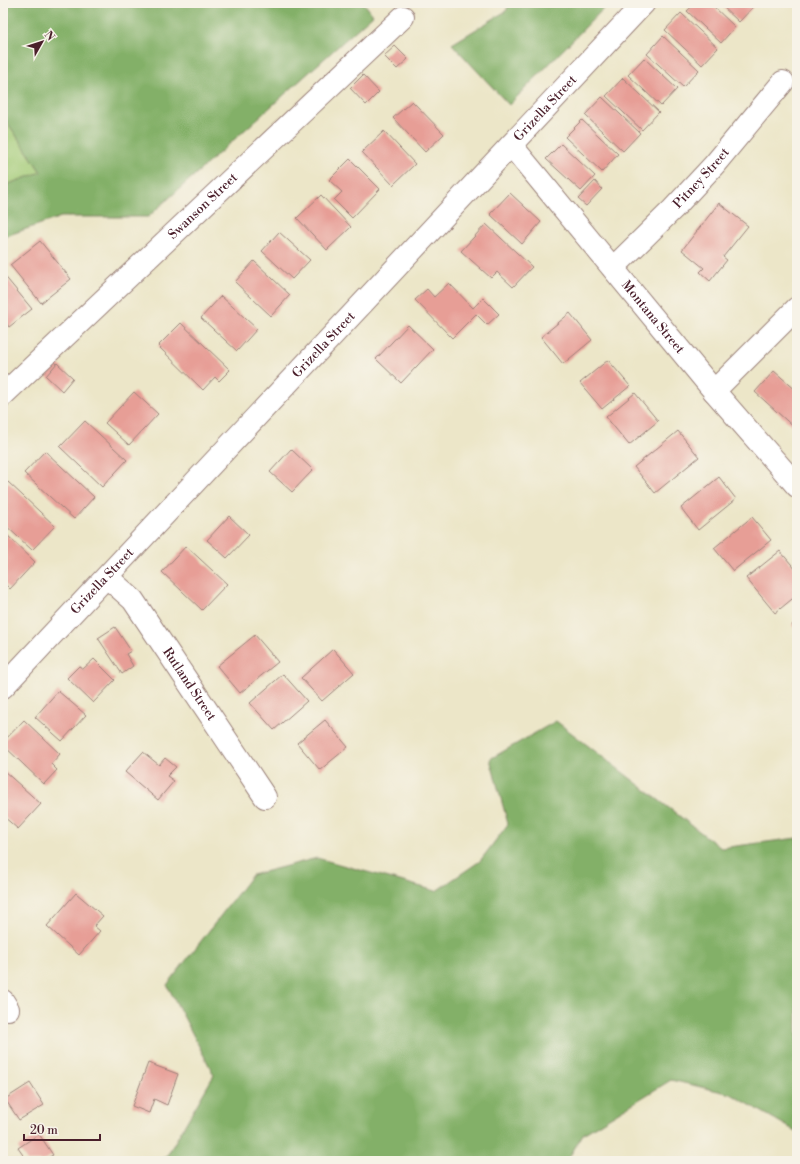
<svg xmlns="http://www.w3.org/2000/svg" width="800" height="1164" font-family="'Libre Bodoni',serif">
<style>
.green{fill:#a4cc78;stroke:#777652}
.forest{fill:#83b068;stroke:#66684a}
.building{fill:#e79e96}
.lines{fill:none;stroke-linecap:round;stroke-linejoin:round}
.minor-casing{stroke:#9b827a;stroke-width:24}
.minor{stroke:#fff;stroke-width:22}
.labels{text-anchor:middle;dominant-baseline:central;stroke-width:3;stroke-linejoin:round;paint-order:stroke}
.street-label{font-size:13px;fill:#4a1f2b;stroke:#f7f3e8}
</style>
<rect width="100%" height="100%" fill="#f7f3e8"/>
<filter id="ink" filterUnits="userSpaceOnUse"><feTurbulence type="fractalNoise" baseFrequency=".025" numOctaves="2"/><feDisplacementMap in="SourceGraphic" scale="8" xChannelSelector="R" yChannelSelector="G"/><feConvolveMatrix kernelMatrix="1 2 1 2 8 2 1 2 1" color-interpolation-filters="sRGB"/></filter>
<filter id="wash" filterUnits="userSpaceOnUse"><feTurbulence type="fractalNoise" baseFrequency=".012" numOctaves="4" result="noise"/><feDisplacementMap in="SourceGraphic" scale="16" xChannelSelector="R" yChannelSelector="G"/><feGaussianBlur stdDeviation="0.9" result="paint"/><feColorMatrix in="noise" values="0 0 0 0 0 0 0 0 0 0 0 0 0 0 0 0 0 1.4 0 .05"/><feComposite in="paint" operator="in"/></filter>
<g filter="url(#wash)">
<rect width="100%" height="100%" fill="#ece6c8"/>
<path class="green" d="M 3,116 L 41,172 L 3,186 Z"/>
<path class="forest" d="M 3,3 L 364,3 L 373,15 L 148,217 L 61,217 L 3,237 L 3,186 L 41,172 L 3,116 Z
M 510,3 L 609,3 L 509,105 L 452,44 L 506,11 Z
M 556,721 L 721,848 L 797,838 L 797,1132 L 731,1094 L 671,1080 L 583,1134 L 567,1161 L 159,1161 L 168,1154 L 214,1075 L 167,985 L 252,875 L 317,858 L 436,891 L 480,861 L 508,824 L 490,759 Z"/>
<g id="blocks">
<path class="building" d="M 696,3 L 710,3 L 735,27 L 721,43 L 687,11 Z
M 719,3 L 757,3 L 739,22 Z
M 681,13 L 718,48 L 702,65 L 665,30 Z
M 663,36 L 699,70 L 683,87 L 647,54 Z
M 395,46 L 408,59 L 397,69 L 384,56 Z
M 644,58 L 677,89 L 661,106 L 628,75 Z
M 363,75 L 379,92 L 366,105 L 350,88 Z
M 623,78 L 659,112 L 642,130 L 606,96 Z
M 602,97 L 640,133 L 623,151 L 585,115 Z
M 412,101 L 444,134 L 425,152 L 393,118 Z
M 582,120 L 618,154 L 602,172 L 565,137 Z
M 384,131 L 415,164 L 393,185 L 362,152 Z
M 561,144 L 595,176 L 581,191 L 546,159 Z
M 350,159 L 380,189 L 352,218 L 334,200 L 342,192 L 329,180 Z
M 595,181 L 602,189 L 586,206 L 578,199 Z
M 510,193 L 541,222 L 522,244 L 490,214 Z
M 321,195 L 351,227 L 327,250 L 297,218 Z
M 719,203 L 748,226 L 723,257 L 727,260 L 710,281 L 700,272 L 704,268 L 682,250 Z
M 486,224 L 532,267 L 513,287 L 497,272 L 491,278 L 461,251 Z
M 279,232 L 310,260 L 292,279 L 262,251 Z
M 40,241 L 71,279 L 41,303 L 10,265 Z
M 254,261 L 290,295 L 271,316 L 235,282 Z
M 3,274 L 32,309 L 9,327 L 3,319 Z
M 449,283 L 473,308 L 483,298 L 499,314 L 487,325 L 476,314 L 452,338 L 415,300 L 427,289 L 434,297 Z
M 221,296 L 257,329 L 237,351 L 201,318 Z
M 570,313 L 592,340 L 563,364 L 541,337 Z
M 181,323 L 230,370 L 219,381 L 215,377 L 203,390 L 158,346 Z
M 408,325 L 433,349 L 401,383 L 376,359 Z
M 608,360 L 630,386 L 602,409 L 580,383 Z
M 57,363 L 73,378 L 62,391 L 46,376 Z
M 774,371 L 797,391 L 797,430 L 755,392 Z
M 134,392 L 158,414 L 129,445 L 105,423 Z
M 635,393 L 658,421 L 629,445 L 606,417 Z
M 85,421 L 127,460 L 102,487 L 60,447 Z
M 678,431 L 699,457 L 655,493 L 634,467 Z
M 291,449 L 313,470 L 292,492 L 270,472 Z
M 45,451 L 94,497 L 74,519 L 24,473 Z
M 719,477 L 736,499 L 698,530 L 681,508 Z
M 8,482 L 55,526 L 32,550 L 3,523 L 3,487 Z
M 229,516 L 249,535 L 227,558 L 207,540 Z
M 752,517 L 771,540 L 733,571 L 714,548 Z
M 3,531 L 35,562 L 10,589 L 3,582 Z
M 186,546 L 227,584 L 202,610 L 162,572 Z
M 780,551 L 797,571 L 797,595 L 775,613 L 746,578 Z
M 797,620 L 797,631 L 792,625 Z
M 115,627 L 131,651 L 126,654 L 133,666 L 122,674 L 98,638 Z
M 255,635 L 278,662 L 240,693 L 217,666 Z
M 333,649 L 354,673 L 322,701 L 301,678 Z
M 94,659 L 115,680 L 93,703 L 67,678 L 79,666 L 83,669 Z
M 283,674 L 307,701 L 274,730 L 250,703 Z
M 58,691 L 86,715 L 62,741 L 35,717 Z
M 24,720 L 60,754 L 51,764 L 57,770 L 44,784 L 3,745 L 3,742 Z
M 325,720 L 348,747 L 320,770 L 297,743 Z
M 143,752 L 159,765 L 165,758 L 176,767 L 167,776 L 174,781 L 158,800 L 125,772 Z
M 3,770 L 41,804 L 18,829 L 3,816 Z
M 76,893 L 103,916 L 94,926 L 100,931 L 79,955 L 47,926 Z
M 148,1063 L 178,1074 L 167,1105 L 154,1099 L 149,1113 L 132,1106 Z
M 30,1083 L 44,1105 L 19,1120 L 5,1099 Z
M 39,1134 L 53,1155 L 42,1161 L 27,1161 L 18,1148 Z"/>
</g>
</g>
<g filter="url(#ink)">
<use href="#blocks" fill-opacity="0" stroke="#9b827a" stroke-width="1"/>
<g class="lines">
<defs>
<g id="minor">
<path id="s1" d="M 511,145 L 714,391 L 797,486"/>
<path id="s2" d="M 613,268 L 673,209 L 714,165 L 783,82"/>
<path d="M 714,391 L 797,308"/>
<path id="s3" d="M 3,395 L 403,17"/>
<path id="s4" d="M 107,577 L 133,600 L 265,797"/>
<path id="s5" d="M 3,687 L 644,3"/>
<path d="M 3,1001 L 8,1009"/>
</g>
</defs>
<use href="#minor" class="minor-casing"/>
<use href="#minor" class="minor"/>
</g>
</g>
<g class="labels">
<g class="street-label">
<text stroke="none"><textPath href="#s5" startOffset="793">Grizella Street</textPath></text>
<text stroke="none"><textPath href="#s2" startOffset="126">Pitney Street</textPath></text>
<text stroke="none"><textPath href="#s3" startOffset="275">Swanson Street</textPath></text>
<text stroke="none"><textPath href="#s1" startOffset="223">Montana Street</textPath></text>
<text stroke="none"><textPath href="#s5" startOffset="469">Grizella Street</textPath></text>
<text stroke="none"><textPath href="#s5" startOffset="145">Grizella Street</textPath></text>
<text stroke="none"><textPath href="#s4" startOffset="136">Rutland Street</textPath></text>
</g>
</g>
<rect width="800" height="1164" fill="none" stroke="#f7f3e8" stroke-width="16"/>
<g transform="translate(42 42) rotate(51)" stroke="#f7f3e8" stroke-width="3" paint-order="stroke">
<path d="M0-3L7 15L0 10L-7 15Z" fill="#4a1f2b"/>
<text y="-6" font-size="11" font-weight="bold" text-anchor="middle" fill="#4a1f2b">N</text>
</g>
<path d="M24 1134v6h76v-6" fill="none" stroke="#4a1f2b" stroke-width="2"/>
<text x="30" y="1134" font-size="12" fill="#4a1f2b" stroke="#f7f3e8" stroke-width="3" paint-order="stroke">20 m</text>
</svg>
